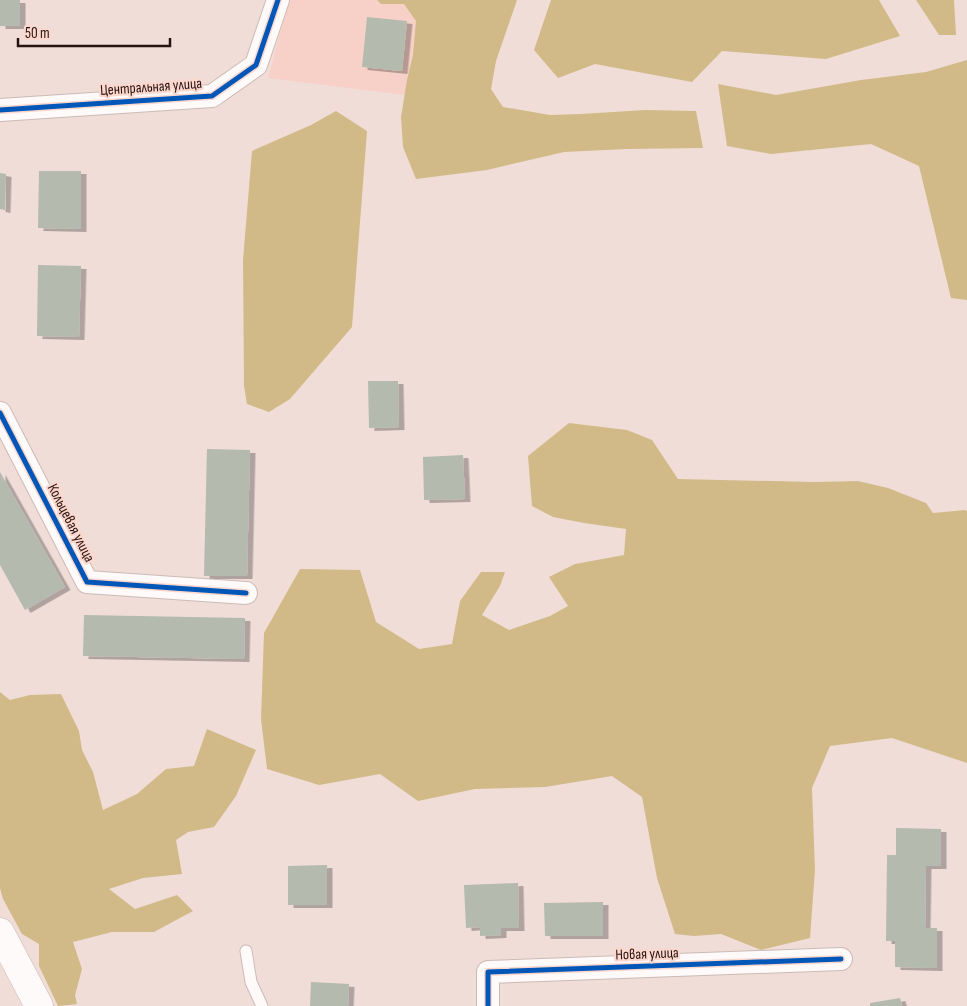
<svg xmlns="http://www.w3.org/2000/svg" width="967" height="1006" font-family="'Sofia Sans Condensed',sans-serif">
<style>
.built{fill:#f7d1c8}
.forest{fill:#d1ba87}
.building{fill:#b4baad;filter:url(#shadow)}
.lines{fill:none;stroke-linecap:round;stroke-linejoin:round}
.lane-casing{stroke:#cdbab5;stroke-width:13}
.street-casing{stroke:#cdbab5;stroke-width:24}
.secondary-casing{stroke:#cdbab5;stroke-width:29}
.lane{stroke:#fdfaf9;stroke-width:11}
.street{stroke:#fdfaf9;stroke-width:22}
.secondary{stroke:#fdfaf9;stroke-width:28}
.cycleway-casing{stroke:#fbd7ce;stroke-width:8}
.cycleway{stroke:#0057b8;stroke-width:5}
.labels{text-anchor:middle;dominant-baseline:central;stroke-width:4.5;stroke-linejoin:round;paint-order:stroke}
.street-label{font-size:15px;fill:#26120e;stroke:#fbd7ce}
</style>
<defs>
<filter id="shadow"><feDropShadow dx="5.5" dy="3" stdDeviation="0" flood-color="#0004"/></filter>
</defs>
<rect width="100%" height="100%" fill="#f0ddd8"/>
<path class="built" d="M 289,0 L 441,0 L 429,98 L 268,78 Z"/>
<path class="forest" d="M 377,0 L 517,0 L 496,61 L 491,89 L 503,107 L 550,115 L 581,114 L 645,110 L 696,111 L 703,148 L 626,149 L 564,152 L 487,170 L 416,179 L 403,147 L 401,117 L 407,80 L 413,55 L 416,21 L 404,4 L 381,4 Z
M 551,0 L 879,0 L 900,36 L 826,59 L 722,51 L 692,82 L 595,64 L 558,78 L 534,50 Z
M 916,0 L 954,0 L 956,35 L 939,35 Z
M 967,60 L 967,300 L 951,298 L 919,166 L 871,144 L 771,154 L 727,146 L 718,84 L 776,95 L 861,80 L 926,72 Z
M 336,111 L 367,131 L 352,327 L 290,399 L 269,412 L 247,404 L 244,386 L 243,260 L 252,151 L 311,125 Z
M 569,423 L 627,430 L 652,440 L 678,479 L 814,482 L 858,481 L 888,488 L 926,503 L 933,513 L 965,510 L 967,511 L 967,763 L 892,738 L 830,746 L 812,788 L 815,870 L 810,938 L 761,950 L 721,934 L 694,936 L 675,934 L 657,878 L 642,797 L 612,776 L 545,787 L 475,789 L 418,801 L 380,774 L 319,785 L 267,769 L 261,719 L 264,633 L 300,569 L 360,570 L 376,622 L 419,649 L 452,644 L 460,601 L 481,572 L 505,572 L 500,586 L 482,615 L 509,630 L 550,616 L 568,606 L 549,577 L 575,564 L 624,555 L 626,529 L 584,523 L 553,517 L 532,506 L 528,456 Z
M 0,692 L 10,700 L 30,695 L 61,694 L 79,731 L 82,750 L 93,772 L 103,810 L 137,794 L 166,769 L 194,766 L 207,729 L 256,750 L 236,796 L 214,827 L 188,832 L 176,840 L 182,874 L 143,878 L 109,889 L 135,909 L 177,895 L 193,911 L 154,932 L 112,932 L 73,942 L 82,969 L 75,995 L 77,1004 L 58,1006 L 39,966 L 39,944 L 22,934 L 3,899 L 0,888 Z"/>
<path class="building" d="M 0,0 L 20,0 L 20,26 L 0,26 Z
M 367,17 L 407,21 L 402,71 L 362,67 Z
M 39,171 L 81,171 L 81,229 L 38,228 Z
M 0,173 L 6,174 L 5,210 L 0,209 Z
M 38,265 L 81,266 L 79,337 L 37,336 Z
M 368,381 L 398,381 L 399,427 L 369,428 Z
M 207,449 L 250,450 L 247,576 L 204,576 Z
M 463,455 L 465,499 L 424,500 L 423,457 Z
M 0,472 L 65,587 L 25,610 L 0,565 Z
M 84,615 L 245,618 L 244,659 L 83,656 Z
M 896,828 L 941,829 L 941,866 L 926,866 L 925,928 L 937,928 L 937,968 L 895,967 L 895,941 L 886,941 L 887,855 L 896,855 Z
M 327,865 L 327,905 L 288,905 L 288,866 Z
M 518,883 L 519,928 L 501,928 L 501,935 L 480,936 L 480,927 L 466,928 L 464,885 Z
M 603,902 L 603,936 L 545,936 L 544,903 Z
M 311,982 L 349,984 L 348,1006 L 310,1006 Z
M 900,998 L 902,1006 L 870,1006 L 870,1003 Z"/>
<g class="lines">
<defs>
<path id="lane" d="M 246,951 L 251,982 L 262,1006"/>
<path id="street" d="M 0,110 L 212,96 L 256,65 L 278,0
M 0,413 L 87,582 L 246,593
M 488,1006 L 488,972 L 841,959"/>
<path id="secondary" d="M 0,932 L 39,1006"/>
</defs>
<use href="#lane" class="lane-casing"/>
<use href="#street" class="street-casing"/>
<use href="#secondary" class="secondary-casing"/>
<use href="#lane" class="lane"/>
<use href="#street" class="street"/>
<use href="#secondary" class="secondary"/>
<defs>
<path id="cycleway" d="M 0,110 L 212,96 L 256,65 L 278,0
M 0,413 L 87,582 L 246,593
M 488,1006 L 488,972 L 841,959"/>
</defs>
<use href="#cycleway" class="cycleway-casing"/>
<use href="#cycleway" class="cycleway"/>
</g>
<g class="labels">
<g class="street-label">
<text transform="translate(151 87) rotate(-4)">Центральная улица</text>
<text transform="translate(71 523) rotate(63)">Кольцевая улица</text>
<text transform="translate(647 954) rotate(-2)">Новая улица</text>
</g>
</g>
<path d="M18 38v8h152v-8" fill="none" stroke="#26120e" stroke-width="2.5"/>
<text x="25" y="38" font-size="15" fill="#26120e" stroke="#fbd7ce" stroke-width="4" paint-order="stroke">50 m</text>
</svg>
